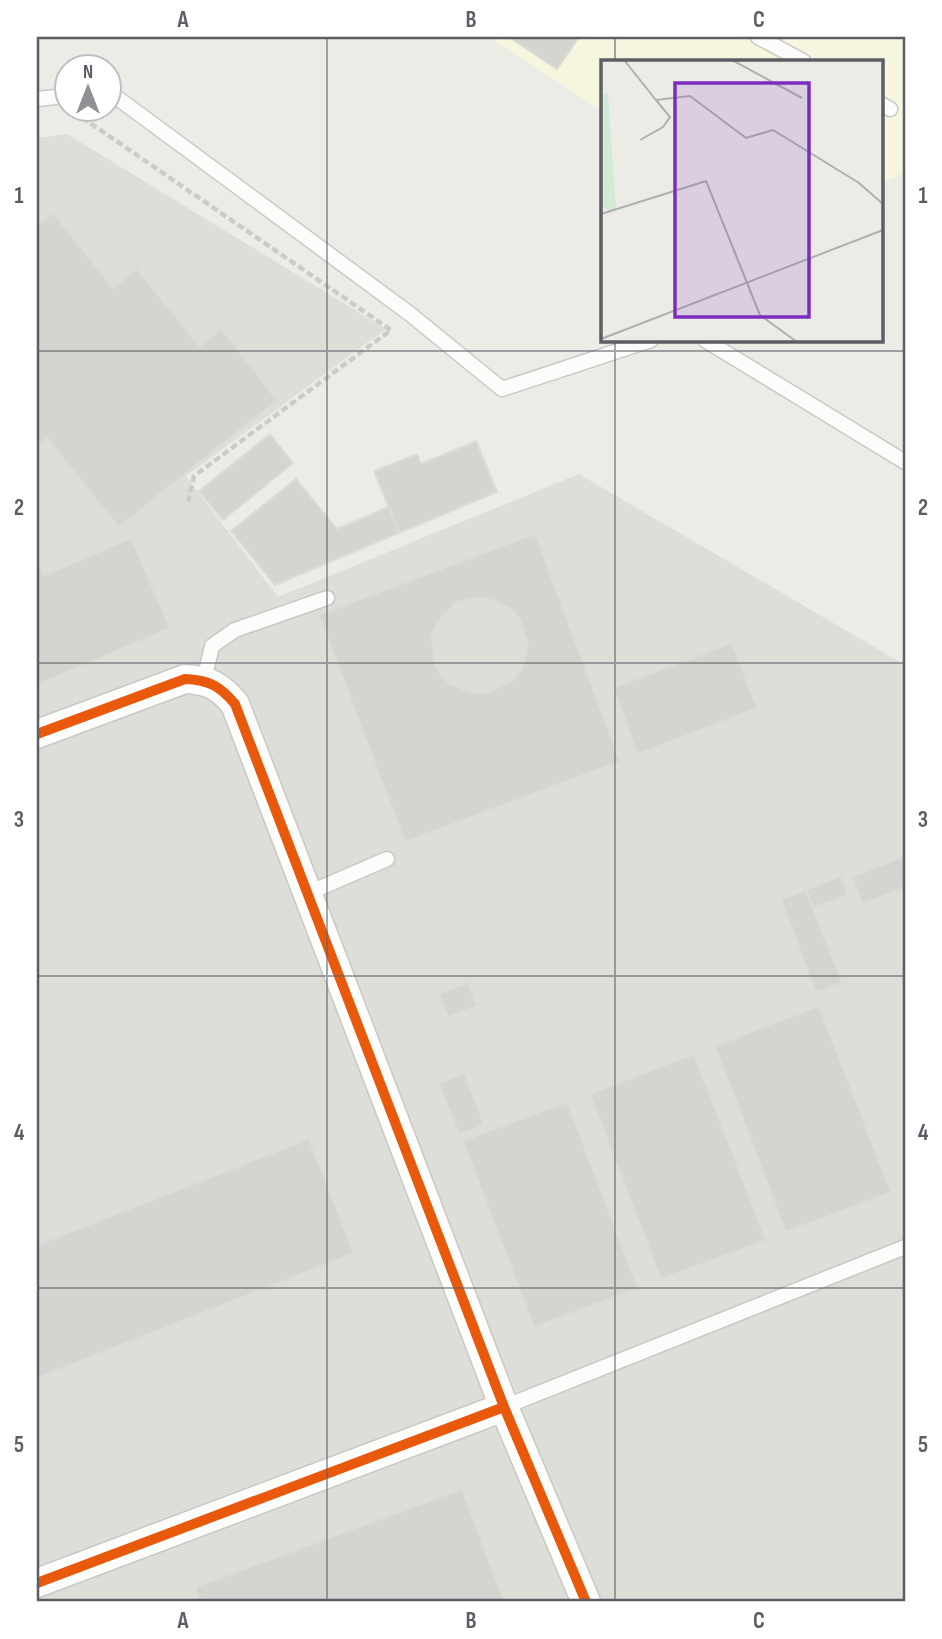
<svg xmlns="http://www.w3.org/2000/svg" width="942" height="1639" font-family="'Sofia Sans Condensed',sans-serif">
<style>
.commercial{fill:#f6f6df}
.industrial{fill:#ddded8}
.building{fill:#d4d4d1;stroke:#dcdcd6;stroke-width:2;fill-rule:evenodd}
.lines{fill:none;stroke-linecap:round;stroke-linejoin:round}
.service-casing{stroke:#c8c8c8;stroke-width:17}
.minor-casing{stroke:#c8c8c8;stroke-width:31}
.path{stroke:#c8cdcc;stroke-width:4.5;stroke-dasharray:7 3.5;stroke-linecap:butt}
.service{stroke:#fcfcfb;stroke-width:14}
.minor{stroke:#fcfcfb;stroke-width:28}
.cycleway-casing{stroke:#fff;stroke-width:15}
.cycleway{stroke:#e8590c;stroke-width:10}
.grid{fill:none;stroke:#5c5e66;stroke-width:2;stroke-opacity:0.55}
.inset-road{fill:none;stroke:#aeafaf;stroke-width:2}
.view{fill:#7b2cbf;fill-opacity:0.15;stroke:#7b2cbf;stroke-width:3.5}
.inset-edge{fill:none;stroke:#5c5e66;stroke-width:3.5}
.neatline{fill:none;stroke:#5c5e66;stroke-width:2.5}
.grid-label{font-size:23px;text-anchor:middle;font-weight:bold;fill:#5c5e66}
</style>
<rect width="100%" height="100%" fill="#ecece7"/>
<path class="commercial" d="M 489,37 L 905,37 L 905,172 L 881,184 L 881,61 L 603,61 L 602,111 Z"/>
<path class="industrial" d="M 67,134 L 386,329 L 186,476 L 278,597 L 579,474 L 905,665 L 905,1602 L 37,1602 L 37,138 Z"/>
<path class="building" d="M 509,37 L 579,37 L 557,69 Z
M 53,213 L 113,288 L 137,269 L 200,347 L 221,329 L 277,400 L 119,527 L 47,438 L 37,447 L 37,226 Z
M 270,434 L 293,463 L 223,520 L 199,491 Z
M 476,441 L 497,492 L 399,533 L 374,471 L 417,454 L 421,464 Z
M 296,479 L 337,529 L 389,507 L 399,533 L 275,585 L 231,531 Z
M 535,534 L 620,761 L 405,842 L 319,615 ZM 483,597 L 509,607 L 519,617 L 528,643 L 522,669 L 513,680 L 489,693 L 475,694 L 450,684 L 440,674 L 434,662 L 432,635 L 437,622 L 456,602 Z
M 131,538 L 170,628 L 37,685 L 37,558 L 44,576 Z
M 732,643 L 757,708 L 638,754 L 613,688 Z
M 905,856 L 905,887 L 863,904 L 852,877 Z
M 841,876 L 848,895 L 813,908 L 806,890 Z
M 806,890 L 842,983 L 816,992 L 781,899 Z
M 468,983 L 477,1006 L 448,1017 L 439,994 Z
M 819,1006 L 891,1192 L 786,1232 L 715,1046 Z
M 694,1054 L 766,1240 L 661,1279 L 590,1094 Z
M 464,1073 L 484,1125 L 459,1134 L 439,1083 Z
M 567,1102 L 638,1288 L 534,1327 L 463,1141 Z
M 309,1139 L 354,1253 L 37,1378 L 37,1245 Z
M 462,1489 L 504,1602 L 201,1602 L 196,1587 Z"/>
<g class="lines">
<defs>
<path id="service" d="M 758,37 L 803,61
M 108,91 L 410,314 L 502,389 L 651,340
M 37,99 L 66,96
M 881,104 L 890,109
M 705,340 L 905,462
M 204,680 L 212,646 L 235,630 L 327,598
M 306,894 L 387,859
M 504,1407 L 905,1247"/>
<path id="minor" d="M 37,734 L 185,679 C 209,680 220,686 235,704 L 504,1407 L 586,1602
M 37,1583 L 504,1407"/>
</defs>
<use href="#service" class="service-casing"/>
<use href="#minor" class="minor-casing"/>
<path class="path" d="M 72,115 L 80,116 L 391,330 L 194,476 L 188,502"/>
<use href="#service" class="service"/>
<use href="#minor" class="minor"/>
<defs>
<path id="cycleway" d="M 37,734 L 185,679 C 209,680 220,686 235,704 L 504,1407 L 586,1602
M 37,1583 L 504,1407"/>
</defs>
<use href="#cycleway" class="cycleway-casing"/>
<use href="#cycleway" class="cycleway"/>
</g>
<path class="grid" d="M 327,37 L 327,1602M 615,37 L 615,61M 615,340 L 615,1602M 37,351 L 905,351M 37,663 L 905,663M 37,976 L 905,976M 37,1288 L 905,1288"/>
<g transform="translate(601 60)">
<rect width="282" height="282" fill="#ecece7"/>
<path d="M 0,34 L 7,34 L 15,149 L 8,151 L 0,146 Z" fill="#d3ead6"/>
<path class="inset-road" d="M 23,0 L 55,40 L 89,36 L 145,78 L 172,70 L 258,123 L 282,144M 131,0 L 201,38M 39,80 L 62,67 L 69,57 L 55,40M 0,154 L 105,121 L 159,255 L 196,282M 0,279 L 282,170"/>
<path class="view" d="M 74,23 L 208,23 L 208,257 L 74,257 Z"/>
<rect width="282" height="282" class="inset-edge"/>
</g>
<rect width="942" height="1639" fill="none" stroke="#ffffff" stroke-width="77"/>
<g transform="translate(88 88)"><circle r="33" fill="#ffffff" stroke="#bebfc2" stroke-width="2"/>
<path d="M0-5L12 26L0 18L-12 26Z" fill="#8e9093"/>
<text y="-10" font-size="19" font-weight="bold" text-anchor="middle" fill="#5c5e66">N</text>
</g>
<rect x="38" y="38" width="866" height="1562" class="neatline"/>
<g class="grid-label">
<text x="183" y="27">A</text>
<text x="471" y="27">B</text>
<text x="759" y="27">C</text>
<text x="19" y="203">1</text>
<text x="923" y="203">1</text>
<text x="19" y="515">2</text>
<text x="923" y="515">2</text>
<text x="19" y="827">3</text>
<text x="923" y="827">3</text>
<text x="19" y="1140">4</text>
<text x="923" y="1140">4</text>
<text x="19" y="1452">5</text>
<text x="923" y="1452">5</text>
<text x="183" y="1628">A</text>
<text x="471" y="1628">B</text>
<text x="759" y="1628">C</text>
</g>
</svg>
